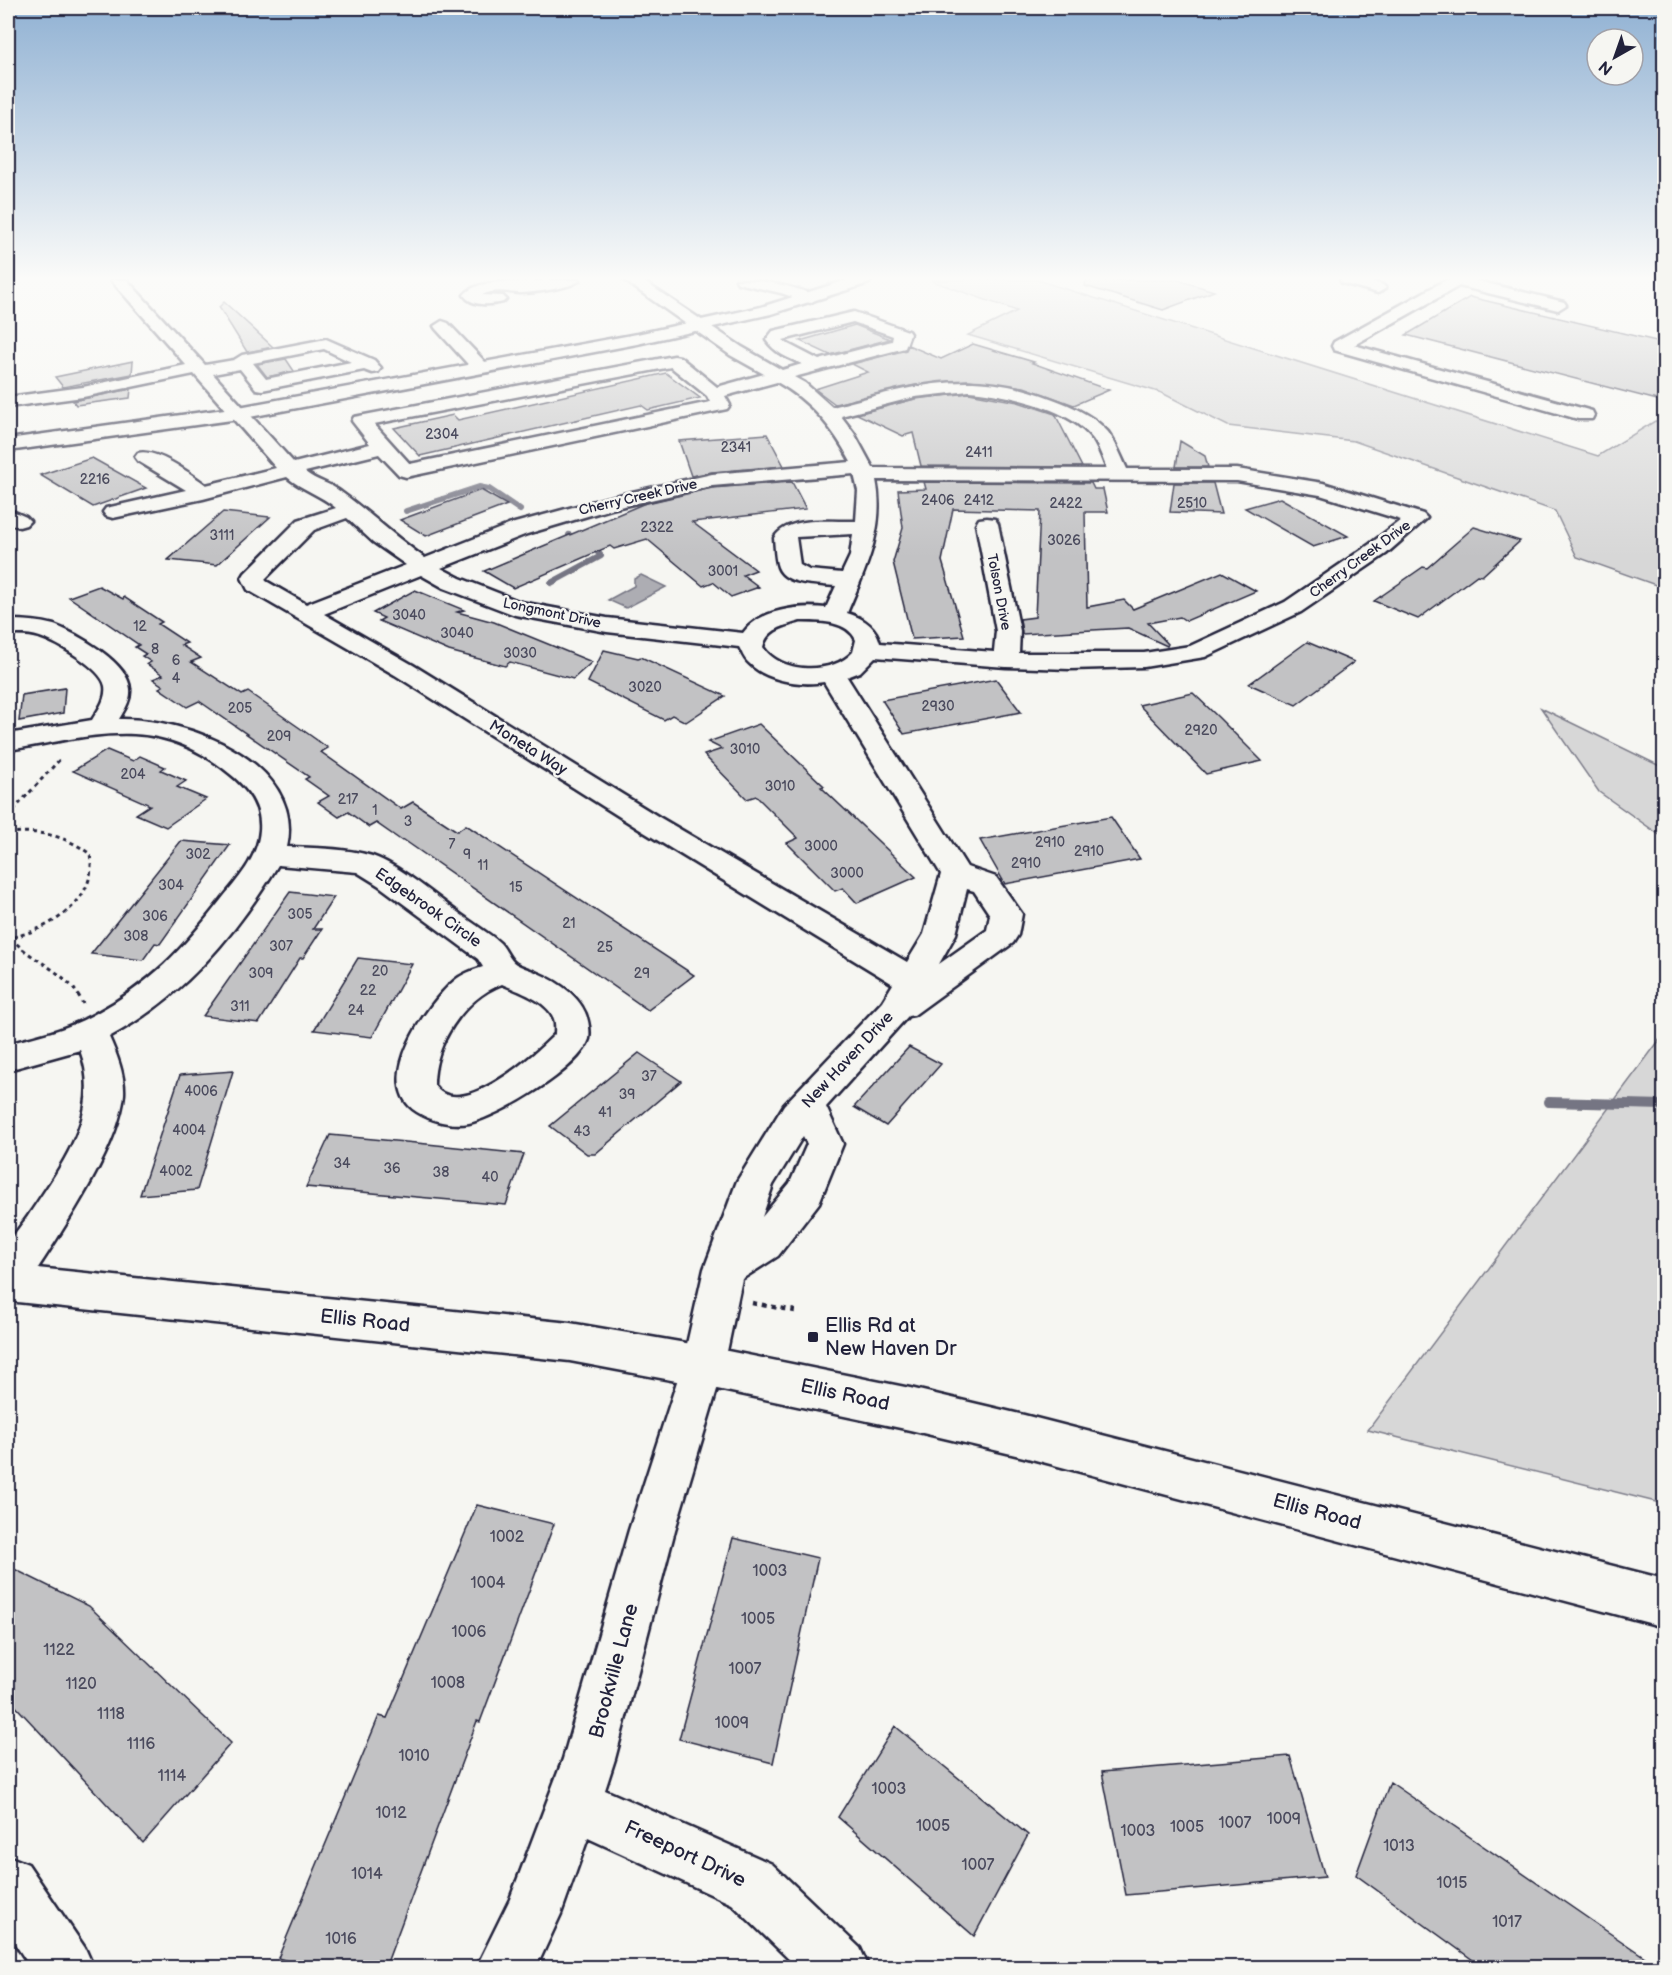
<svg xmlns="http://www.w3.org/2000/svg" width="1672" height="1975" font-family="'Balsamiq Sans',sans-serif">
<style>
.green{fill:#d7d7d7;stroke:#7c7c89;stroke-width:1.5}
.water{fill:#adadb3;stroke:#757583;stroke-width:1.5}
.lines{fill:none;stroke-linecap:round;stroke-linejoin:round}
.stream-far1{stroke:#757583;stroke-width:6}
.stream{stroke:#757583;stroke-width:10}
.building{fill:#c2c2c4;stroke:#22223b;stroke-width:1.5}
.minor-casing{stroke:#22223b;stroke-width:5}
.major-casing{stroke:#22223b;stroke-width:5}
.path-far1{stroke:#22223b;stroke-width:3;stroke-dasharray:4 4;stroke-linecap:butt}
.path{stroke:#22223b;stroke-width:4.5;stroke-dasharray:5 5;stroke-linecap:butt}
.minor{fill:#f6f6f2;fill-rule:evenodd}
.major{fill:#f6f6f2;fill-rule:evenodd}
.poi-dot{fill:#22223b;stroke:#f6f6f2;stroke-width:2}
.labels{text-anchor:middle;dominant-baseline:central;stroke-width:5;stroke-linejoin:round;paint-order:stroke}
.number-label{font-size:14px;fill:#4a4a5d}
.far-street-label{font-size:14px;fill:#22223b;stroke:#f6f6f2}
.street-label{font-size:16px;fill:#22223b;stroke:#f6f6f2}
.near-number-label{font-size:16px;fill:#4a4a5d}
.near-street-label{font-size:20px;fill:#22223b;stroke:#f6f6f2}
.near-poi-label{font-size:20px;fill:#22223b;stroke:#f6f6f2;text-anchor:start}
</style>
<rect width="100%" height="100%" fill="#f6f6f2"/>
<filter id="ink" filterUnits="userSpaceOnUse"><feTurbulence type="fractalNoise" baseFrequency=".0167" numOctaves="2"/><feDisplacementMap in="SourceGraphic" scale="12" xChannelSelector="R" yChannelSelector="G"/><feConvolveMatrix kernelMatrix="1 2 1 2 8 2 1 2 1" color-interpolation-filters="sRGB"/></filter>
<g filter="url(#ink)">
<path class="green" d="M 934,280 L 1037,280 L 1598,456 L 1655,421 L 1664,422 L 1664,588 L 1577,557 L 1555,511 L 1354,441 L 1228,426 L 1162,393 L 968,335 L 1017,311 L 932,281 Z
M 1541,708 L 1664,768 L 1664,838 L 1599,792 Z
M 1664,1034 L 1664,1504 L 1368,1430 Z"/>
<path class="water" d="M 641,575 L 666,587 L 626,608 L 608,600 L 634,586 L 634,579 Z"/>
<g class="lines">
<path class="stream-far1" d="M 406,511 L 479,487 L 489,489 L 520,510
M 551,583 L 601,556 L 595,549 L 569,535"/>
<path class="stream" d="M 1549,1102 L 1664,1105"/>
</g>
<path class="building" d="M 1086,280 L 1178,280 L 1214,291 L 1163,310 L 1085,286 Z
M 1470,297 L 1665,343 L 1665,402 L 1406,335 Z
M 224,302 L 273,347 L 247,352 L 219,307 Z
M 855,325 L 890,339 L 830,355 L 800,341 Z
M 973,344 L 1034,362 L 1032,363 L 1109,390 L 1074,405 L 1024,387 L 969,380 L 916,385 L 835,404 L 815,389 L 868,372 L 852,364 L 906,350 L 908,345 L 941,359 Z
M 286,359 L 294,371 L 267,377 L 257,364 Z
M 133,361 L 132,374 L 63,387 L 55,377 Z
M 666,373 L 700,398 L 648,410 L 641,405 L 420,456 L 394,428 L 453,415 L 458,420 Z
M 131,389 L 130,398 L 76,405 L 73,401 Z
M 969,393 L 1018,402 L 1055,414 L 1082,467 L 921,466 L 913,433 L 903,436 L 857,414 L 915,399 Z
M 767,434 L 784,466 L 712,472 L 691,476 L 679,441 Z
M 1180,441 L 1205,456 L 1208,467 L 1176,467 Z
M 92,458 L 146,488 L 93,507 L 40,475 Z
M 792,482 L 806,509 L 692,522 L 756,570 L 743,575 L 759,587 L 731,597 L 713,582 L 703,586 L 647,539 L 614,549 L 610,546 L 513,588 L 484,571 L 643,504 L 712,488 Z
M 924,482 L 1091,483 L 1094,489 L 1103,489 L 1108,512 L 1085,512 L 1087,607 L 1124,600 L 1133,609 L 1222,572 L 1256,591 L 1186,621 L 1180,617 L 1148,623 L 1168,644 L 1167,646 L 1128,628 L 1022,634 L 1020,619 L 1035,617 L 1040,511 L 953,509 L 942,561 L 964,636 L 912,639 L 893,562 L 903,528 L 898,490 L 926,489 Z
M 1174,483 L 1213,483 L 1221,514 L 1170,512 Z
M 481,490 L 507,505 L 426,536 L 400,520 Z
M 1280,498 L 1348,536 L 1313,547 L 1245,508 Z
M 223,512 L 270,517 L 217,565 L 168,560 Z
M 1474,527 L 1520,541 L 1482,576 L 1477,575 L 1418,619 L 1374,601 L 1423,567 L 1427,568 Z
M 99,586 L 123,599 L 124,597 L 162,622 L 158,624 L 187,643 L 181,645 L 201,658 L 191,662 L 242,695 L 248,692 L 307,733 L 328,748 L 321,752 L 401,809 L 413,802 L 457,831 L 466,825 L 694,975 L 648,1010 L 404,840 L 402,841 L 376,823 L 369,827 L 348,812 L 339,817 L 318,802 L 329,796 L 305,779 L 309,777 L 199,701 L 187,707 L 159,688 L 163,686 L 153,679 L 163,675 L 147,664 L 151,662 L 142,656 L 146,654 L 135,647 L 139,645 L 69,597 Z
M 415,590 L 464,610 L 457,612 L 494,622 L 592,662 L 573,679 L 510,662 L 505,666 L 449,651 L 379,621 L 384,618 L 373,613 Z
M 1307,642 L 1354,662 L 1296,705 L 1249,684 Z
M 604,650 L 638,658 L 641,657 L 725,696 L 686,722 L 672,715 L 664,720 L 588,682 Z
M 996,679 L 1021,712 L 904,734 L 882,700 Z
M 65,688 L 63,713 L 19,721 L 22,695 Z
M 1193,693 L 1218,717 L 1262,761 L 1206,774 L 1139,705 Z
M 759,724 L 824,786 L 821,787 L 916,877 L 857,903 L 843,888 L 835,891 L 787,843 L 798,838 L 756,796 L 747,799 L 704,755 L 722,749 L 708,742 Z
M 107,750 L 133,761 L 140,756 L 165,767 L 161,770 L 186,781 L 177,787 L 206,799 L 166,827 L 136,814 L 150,805 L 73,771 Z
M 1111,817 L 1140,859 L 1005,884 L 980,840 Z
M 181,841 L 230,845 L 160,944 L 155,943 L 143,960 L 91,954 Z
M 290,892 L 334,897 L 313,929 L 322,929 L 303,958 L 300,958 L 259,1023 L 203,1016 Z
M 358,958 L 412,964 L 372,1037 L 314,1030 Z
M 909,1047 L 941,1064 L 886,1126 L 854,1107 Z
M 639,1053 L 681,1081 L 595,1154 L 587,1154 L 550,1126 Z
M 233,1071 L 197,1190 L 140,1195 L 180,1075 Z
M 330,1135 L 427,1144 L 524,1154 L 506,1205 L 306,1187 Z
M 477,1505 L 554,1524 L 480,1722 L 477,1721 L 385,1968 L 311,1968 L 278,1958 L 379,1716 L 387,1718 Z
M 733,1538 L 818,1558 L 773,1763 L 679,1739 Z
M 8,1566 L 89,1606 L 231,1743 L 143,1843 L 8,1698 Z
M 895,1726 L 1028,1835 L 974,1936 L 838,1817 Z
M 1290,1756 L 1325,1877 L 1126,1895 L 1102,1772 Z
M 1390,1782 L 1605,1930 L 1661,1968 L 1484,1968 L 1356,1875 Z"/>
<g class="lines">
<defs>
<path id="minor" d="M 111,280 L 127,280 L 205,365 L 234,360 L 242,355 L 326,339 L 374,360 L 381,368 L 378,372 L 372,373 L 364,370 L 262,390 L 256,389 L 240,369 L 213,374 L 294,463 L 370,444 L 352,421 L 354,417 L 674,356 L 680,357 L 717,387 L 764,374 L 730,355 L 624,280 L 642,280 L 742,347 L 782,370 L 802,364 C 788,358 775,353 766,340 L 773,331 L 854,312 L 908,331 L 910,334 L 905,348 L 794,377 L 805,383 L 832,407 C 913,386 971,367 1053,399 C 1072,406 1094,416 1108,432 C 1116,443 1121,456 1127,469 L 1237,469 L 1323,483 L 1423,514 L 1427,518 L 1386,554 L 1301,612 L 1205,657 L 1144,667 L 1070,669 L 1006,667 L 875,657 L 860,672 L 847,677 L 967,867 L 996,877 L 1022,914 L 1018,935 L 1013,943 L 914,1015 L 908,1016 L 826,1107 L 843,1144 L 819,1203 L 778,1256 L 742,1279 L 724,1366 L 675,1530 L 615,1759 L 605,1790 L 772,1864 L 860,1948 L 869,1968 L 798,1968 L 732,1904 L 588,1838 L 561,1914 L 536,1968 L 476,1968 L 510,1899 L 563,1759 L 629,1530 L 682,1366 L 704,1269 L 737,1181 L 784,1105 L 882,1002 L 893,984 L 639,829 L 395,675 L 248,590 L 242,578 L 245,573 L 298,520 L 336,508 C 321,495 302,490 287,477 L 203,499 L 113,518 L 106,516 L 103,512 L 106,508 L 186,490 L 138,461 L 135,457 L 138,453 C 156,448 191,474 206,485 L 276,468 L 194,374 L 83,397 L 8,407 L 8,397 L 83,387 L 186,365 ZM 853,322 L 893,336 L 892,341 L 819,360 L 788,344 L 783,340 ZM 324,349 L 351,362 L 266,379 L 253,363 ZM 671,367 L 707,396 L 710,402 L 410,464 L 374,424 ZM 777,382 C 811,401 833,428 851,462 L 712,474 L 606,498 L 511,524 L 425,558 C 395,537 370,513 341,492 C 330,483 316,481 305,472 L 379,454 L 399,475 L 406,477 L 727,409 L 730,405 L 725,396 ZM 969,391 C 1005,394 1071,408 1093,439 C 1099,447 1103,459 1107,469 L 873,468 L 854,433 L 841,416 L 915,397 ZM 854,474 L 858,491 L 856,521 C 831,522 788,515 774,538 C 775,547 775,559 778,567 C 785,586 820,584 836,586 L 826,608 C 799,605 760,609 743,633 L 607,618 L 521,602 L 460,578 L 441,568 L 527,534 L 611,509 L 712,486 ZM 876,480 L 1237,481 L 1320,495 L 1401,520 L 1370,544 L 1285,602 L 1190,646 L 1144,653 L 1019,653 L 1020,631 L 998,524 L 995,519 L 987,518 L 979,519 L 976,524 L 996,631 L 994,652 L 880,643 C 876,626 863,618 847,613 C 865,571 886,528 876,480 ZM 347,518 L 373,542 L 406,565 L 306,604 L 266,581 L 265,579 L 314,530 ZM 853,534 L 850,556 L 842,573 L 809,570 L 800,565 L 796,537 ZM 421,575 L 444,588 L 515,615 L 607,632 L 739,647 C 742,652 744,659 749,663 C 766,681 801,686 824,682 L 941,874 L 924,934 L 907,962 L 659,817 L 413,665 L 324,614 ZM 800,621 C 818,621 847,620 856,640 L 853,652 C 833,675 780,674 763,647 C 767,629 784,626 800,621 ZM 967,889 L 974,891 L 990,915 L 987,930 L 939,964 L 956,934 ZM 803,1136 L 807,1144 L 790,1183 L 762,1217 L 773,1185 Z
M 546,280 L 580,280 C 572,288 532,293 520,293 C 507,292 494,289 482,295 L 503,296 L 506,299 L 503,302 C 491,305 472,307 464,295 C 479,276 523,284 546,280 Z
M 736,280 C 765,280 788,285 815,295 L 818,298 L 810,303 L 781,293 L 738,283 Z
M 1340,280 L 1367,280 L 1383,285 L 1386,288 L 1378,293 L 1342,283 Z
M 1446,280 L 1474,280 L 1564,302 L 1566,305 L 1558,310 L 1459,286 L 1354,345 L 1592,411 L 1594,415 L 1592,419 L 1578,419 L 1334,350 L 1332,346 L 1334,342 Z
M 442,321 L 448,323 L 487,364 L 490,368 L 487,372 L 475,372 L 436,329 L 434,326 Z
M 8,509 L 26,517 L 30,521 L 26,525 L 19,527 L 8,523 Z
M 8,620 C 24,620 39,621 54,625 C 76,633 129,663 130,689 C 131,700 125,709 119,719 C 185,717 306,762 287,847 C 315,848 345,848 372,856 C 400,865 439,899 463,916 C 475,925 489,933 500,943 C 506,949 509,960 516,964 C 521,967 528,969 533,971 C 555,980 582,995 588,1021 C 589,1025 590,1034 589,1039 C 579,1070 499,1116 469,1123 C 452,1126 431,1121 417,1112 C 371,1083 427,1004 454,981 C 462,974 473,970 483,967 L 478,959 L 378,885 L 357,872 L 278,865 C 235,936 182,998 109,1037 C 117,1055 125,1075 124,1094 C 119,1151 53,1244 22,1293 L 8,1298 C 8,1284 4,1259 8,1247 C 11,1236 24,1223 30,1213 C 63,1164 103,1111 80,1050 L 8,1070 L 8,1044 C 37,1036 66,1030 93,1015 C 152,983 181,951 221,900 C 238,879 258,858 260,830 C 262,805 247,787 229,773 C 201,750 171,736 134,734 C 91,732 49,744 8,750 L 8,734 L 92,720 C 98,710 107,699 105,686 C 102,668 56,642 40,637 C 30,633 18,634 8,634 ZM 502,984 C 518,991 548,1001 554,1019 C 556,1024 555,1030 555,1034 C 536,1054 459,1123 434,1085 C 434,1044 463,999 502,984 Z
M 8,1856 L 28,1864 L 85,1948 L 94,1968 L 31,1968 L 8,1933 Z"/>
<path id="major" d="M 847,280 L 871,280 L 869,283 L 771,314 L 637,344 L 239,419 L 8,451 L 8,439 L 239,407 L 637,334 L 761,307 Z
M 8,1265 L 570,1323 L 703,1346 L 910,1388 L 1024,1415 L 1664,1579 L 1664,1627 L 1024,1457 L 910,1430 L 703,1386 L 570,1361 L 8,1301 Z"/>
</defs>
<use href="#minor" class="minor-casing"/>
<use href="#major" class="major-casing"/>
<path class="path-far1" d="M 8,816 L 62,757
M 8,833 C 39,830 65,835 90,854 C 99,901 48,931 8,938
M 11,938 C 33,963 69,971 83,1004"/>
<path class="path" d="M 752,1303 L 795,1311"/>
<use href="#minor" class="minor"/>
<use href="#major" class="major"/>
</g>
</g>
<linearGradient id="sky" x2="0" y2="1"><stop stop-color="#90b1d3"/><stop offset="0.5" stop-color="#fbfbf9"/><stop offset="1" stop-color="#fbfbf9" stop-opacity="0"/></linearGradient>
<rect width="1672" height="557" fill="url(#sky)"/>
<rect class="poi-dot" x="807" y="1331" width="12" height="12" rx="3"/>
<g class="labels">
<g class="number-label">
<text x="442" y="434">2304</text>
<text x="736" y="447">2341</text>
<text x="979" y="452">2411</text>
<text x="95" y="479">2216</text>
<text x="938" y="500">2406</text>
<text x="979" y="500">2412</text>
<text x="1066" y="503">2422</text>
<text x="1192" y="503">2510</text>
<text x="657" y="527">2322</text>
<text x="222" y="535">3111</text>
<text x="1064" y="540">3026</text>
<text x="723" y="571">3001</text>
<text x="409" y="615">3040</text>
<text x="140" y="626">12</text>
<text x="457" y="633">3040</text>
<text x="155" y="649">8</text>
<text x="520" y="653">3030</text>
<text x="176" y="660">6</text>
<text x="176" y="678">4</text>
<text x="645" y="687">3020</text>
<text x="938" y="706">2930</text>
<text x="240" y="708">205</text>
<text x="1201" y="730">2920</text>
<text x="279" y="736">209</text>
<text x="745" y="749">3010</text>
<text x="133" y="774">204</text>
<text x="780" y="786">3010</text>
<text x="348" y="799">217</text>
<text x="375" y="810">1</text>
<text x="408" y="821">3</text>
<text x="1050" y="842">2910</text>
<text x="452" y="844">7</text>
<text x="821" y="846">3000</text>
<text x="1089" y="851">2910</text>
<text x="198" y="854">302</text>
<text x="467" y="854">9</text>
<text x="1026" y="863">2910</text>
<text x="483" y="865">11</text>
<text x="847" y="873">3000</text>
<text x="171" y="885">304</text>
<text x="516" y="887">15</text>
<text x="300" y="914">305</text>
<text x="155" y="916">306</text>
<text x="569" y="923">21</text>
<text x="136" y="936">308</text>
<text x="281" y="946">307</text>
<text x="605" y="947">25</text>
<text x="380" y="971">20</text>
<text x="261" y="973">309</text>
<text x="642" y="973">29</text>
<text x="368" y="990">22</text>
<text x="240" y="1006">311</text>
<text x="356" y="1010">24</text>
<text x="649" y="1076">37</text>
<text x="201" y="1091">4006</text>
<text x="627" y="1094">39</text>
<text x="605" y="1112">41</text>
<text x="189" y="1130">4004</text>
<text x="582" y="1131">43</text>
<text x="342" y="1163">34</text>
<text x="392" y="1168">36</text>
<text x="176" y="1171">4002</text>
<text x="441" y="1172">38</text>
<text x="490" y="1177">40</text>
</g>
<g class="far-street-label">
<text transform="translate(638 497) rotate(-13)">Cherry Creek Drive</text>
<text transform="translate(1360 559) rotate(-36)">Cherry Creek Drive</text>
<text transform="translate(999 592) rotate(79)">Tolson Drive</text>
<text transform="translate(552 613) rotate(12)">Longmont Drive</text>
</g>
<g class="street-label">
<text transform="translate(528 748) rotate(32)">Moneta Way</text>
<text transform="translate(428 908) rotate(35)">Edgebrook Circle</text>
<text transform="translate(848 1060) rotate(-47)">New Haven Drive</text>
</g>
<g class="near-number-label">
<text x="507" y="1537">1002</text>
<text x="770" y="1571">1003</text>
<text x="488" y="1583">1004</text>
<text x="758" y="1619">1005</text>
<text x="469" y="1632">1006</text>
<text x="59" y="1650">1122</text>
<text x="745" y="1669">1007</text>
<text x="448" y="1683">1008</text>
<text x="81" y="1684">1120</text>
<text x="111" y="1714">1118</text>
<text x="732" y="1723">1009</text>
<text x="141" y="1744">1116</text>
<text x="414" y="1756">1010</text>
<text x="172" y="1776">1114</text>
<text x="889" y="1789">1003</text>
<text x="391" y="1813">1012</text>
<text x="1284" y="1819">1009</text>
<text x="1235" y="1823">1007</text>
<text x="933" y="1826">1005</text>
<text x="1187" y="1827">1005</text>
<text x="1138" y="1831">1003</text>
<text x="1399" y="1846">1013</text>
<text x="978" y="1865">1007</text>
<text x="367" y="1874">1014</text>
<text x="1452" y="1883">1015</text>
<text x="1507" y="1922">1017</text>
<text x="341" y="1939">1016</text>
</g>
<g class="near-street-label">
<text transform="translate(365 1321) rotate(6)">Ellis Road</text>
<text transform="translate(845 1395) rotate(12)">Ellis Road</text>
<text transform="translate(1317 1512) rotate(15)">Ellis Road</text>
<text transform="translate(614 1671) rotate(-75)">Brookville Lane</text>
<text transform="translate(685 1854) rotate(25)">Freeport Drive</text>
</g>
<g class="near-poi-label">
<text x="825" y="1326">Ellis Rd at<tspan x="825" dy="23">New Haven Dr</tspan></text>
</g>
</g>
<rect width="1672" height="1975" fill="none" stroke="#f6f6f2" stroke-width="30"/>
<rect x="15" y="15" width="1642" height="1945" fill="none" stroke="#22223b" stroke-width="2" filter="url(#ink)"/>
<g transform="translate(1615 57) rotate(220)"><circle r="28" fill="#f6f6f2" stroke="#a1a1a9" stroke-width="1.5"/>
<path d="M0-4.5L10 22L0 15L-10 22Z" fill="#22223b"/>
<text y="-9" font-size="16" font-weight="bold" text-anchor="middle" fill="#22223b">N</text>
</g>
</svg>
